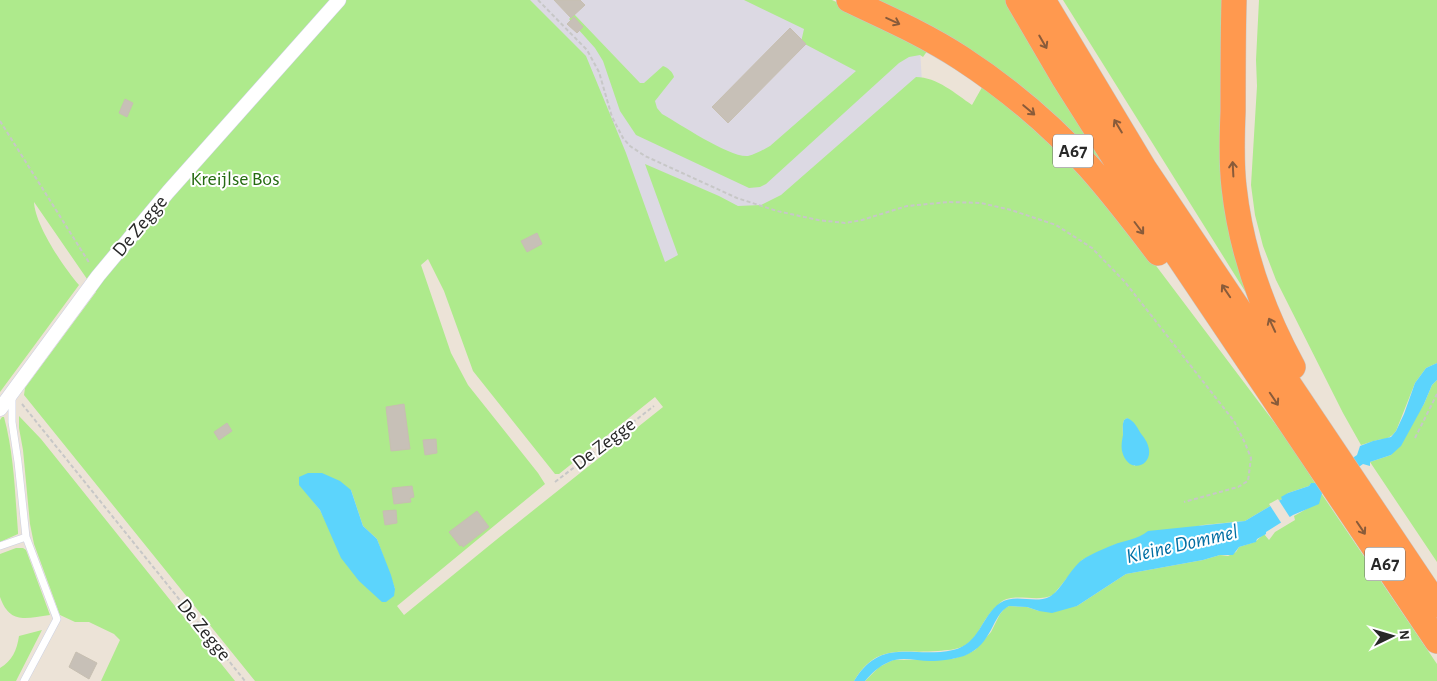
<svg xmlns="http://www.w3.org/2000/svg" width="1437" height="681" font-family="'Alegreya Sans',sans-serif">
<style>
.industrial{fill:#dcd9e3}
.green{fill:#aeea8c;fill-rule:evenodd}
.water{fill:#5cd4fc}
.pier{fill:#ece3d7}
.building{fill:#c7c0b7;stroke:#c7bfb1}
.lines{fill:none;stroke-linecap:round;stroke-linejoin:round}
.service-casing{stroke:#ccd1e3;stroke-width:8}
.minor-casing{stroke:#ccd1e3;stroke-width:15}
.motorway-casing{stroke:#c7c7c7;stroke-width:26}
.path{stroke:#c7c7c7;stroke-width:2;stroke-dasharray:4 2.5;stroke-linecap:butt}
.service{stroke:#fff;stroke-width:7}
.minor{stroke:#fff;stroke-width:14}
.motorway{stroke:#ff994f;stroke-width:25}
.oneway{stroke:#895b3a}
.labels{text-anchor:middle;dominant-baseline:central;stroke-width:4;stroke-linejoin:round;paint-order:stroke}
.shield{fill:#fff;stroke:#686868;stroke-width:1}
.shield-label{font-size:19px;font-weight:bold;fill:#282828}
.park-label{font-size:20px;fill:#256b11;stroke:#fff}
.street-label{font-size:20px;fill:#282828;stroke:#fff}
.water-label{font-size:21px;font-style:italic;fill:#006ea3;stroke:#fff}
</style>
<rect width="100%" height="100%" fill="#ece3d7"/>
<path class="industrial" d="M 508,0 L 773,0 L 920,49 L 922,83 L 817,184 L 663,280 Z"/>
<path class="green" d="M 0,0 L 530,0 L 586,56 L 626,153 L 665,262 L 678,255 L 645,164 L 719,196 L 738,206 L 761,205 L 781,195 L 916,77 C 937,77 956,94 972,105 L 985,82 L 1072,162 L 1117,214 L 1289,442 L 1315,483 L 1311,483 L 1309,486 L 1288,493 L 1282,499 L 1245,521 L 1203,525 L 1114,545 L 1082,560 L 1053,595 C 1037,603 1014,592 1001,602 C 997,606 991,611 988,616 C 980,626 977,639 964,646 C 956,650 947,650 938,651 C 900,654 877,643 854,681 L 255,681 L 24,395 L 25,388 L 96,292 L 34,202 C 35,225 64,268 79,285 L 0,392 ZM 428,259 L 444,291 L 473,371 L 555,474 L 559,474 L 655,397 L 663,407 L 496,540 L 404,615 L 397,606 L 545,484 L 538,473 L 468,385 L 451,353 L 421,265 ZM 1127,418 C 1145,428 1137,449 1135,466 C 1122,460 1121,449 1123,437 C 1123,431 1122,426 1124,420 ZM 302,487 L 351,490 L 363,526 L 377,539 L 395,589 L 327,524 L 320,510 Z
M 744,0 L 832,0 L 889,26 L 930,47 L 923,57 L 920,55 L 909,57 L 899,63 L 766,184 L 760,187 L 749,188 L 636,135 L 620,111 L 603,61 L 595,48 L 569,19 L 574,14 L 640,83 L 644,83 L 663,66 C 668,68 673,72 674,77 L 655,101 L 657,108 L 662,114 C 680,124 730,158 748,156 C 756,154 763,150 770,146 L 856,71 L 801,42 L 804,29 Z
M 868,0 L 1006,0 L 1112,172 L 1097,167 Z
M 1063,0 L 1229,0 L 1228,159 L 1268,328 Z
M 1259,0 L 1437,0 L 1437,363 L 1426,368 L 1415,383 L 1396,431 C 1388,441 1384,438 1374,441 C 1369,442 1366,444 1361,445 L 1343,413 L 1276,280 L 1263,246 L 1255,215 L 1251,185 L 1257,86 L 1256,60 Z
M 1437,380 L 1437,562 L 1370,462 L 1391,455 L 1424,404 L 1432,385 Z
M 19,416 L 41,439 L 235,681 L 101,681 L 120,640 L 114,634 L 89,622 L 75,622 L 60,615 L 34,544 L 30,524 L 23,450 L 19,428 Z
M 2,417 L 4,417 C 14,454 15,493 18,532 L 18,534 L 0,542 L 0,420 Z
M 1321,493 L 1437,664 L 1437,681 L 865,681 L 879,667 L 893,660 L 952,659 L 965,655 L 975,650 L 991,632 L 1000,614 L 1005,608 L 1009,606 L 1027,607 L 1039,611 L 1077,606 L 1126,574 L 1203,560 L 1220,555 L 1228,556 L 1236,552 L 1239,547 L 1255,542 L 1264,534 L 1269,540 L 1275,532 L 1295,520 L 1294,516 C 1305,510 1316,505 1321,493 Z
M 16,548 L 23,548 L 26,550 L 50,615 C 26,618 10,625 0,597 L 0,554 Z
M 42,630 L 16,681 L 0,681 L 0,668 C 12,661 17,650 19,636 Z"/>
<path class="water" d="M 1437,363 L 1437,380 L 1432,385 L 1424,404 L 1401,446 L 1391,455 L 1370,462 L 1370,466 L 1363,464 L 1322,493 L 1319,504 L 1293,515 L 1266,532 L 1266,534 L 1257,539 L 1256,542 L 1239,547 L 1233,555 L 1220,555 L 1203,560 L 1126,574 L 1077,606 L 1052,613 L 1039,611 L 1027,607 L 1009,606 C 991,615 994,644 964,656 C 954,659 941,661 930,661 C 917,661 901,656 889,662 C 879,666 872,673 865,681 L 854,681 C 882,636 912,659 953,650 C 980,644 981,616 1000,603 C 1015,593 1034,604 1049,597 C 1061,591 1070,569 1082,560 C 1091,554 1103,549 1113,545 C 1125,540 1137,540 1148,531 L 1245,521 L 1282,499 L 1281,497 L 1288,493 L 1309,486 L 1311,483 L 1316,483 L 1357,455 L 1360,446 L 1373,441 L 1391,437 L 1396,431 L 1404,414 L 1415,383 L 1426,368 Z
M 1127,418 C 1135,421 1137,428 1142,435 C 1164,462 1129,480 1122,451 C 1121,446 1122,440 1123,435 C 1123,430 1122,425 1124,420 Z
M 308,473 L 322,473 L 340,481 L 351,490 L 363,526 L 377,539 L 391,575 L 395,589 L 394,596 L 386,602 L 382,602 L 359,581 L 341,558 L 320,510 L 299,485 L 299,477 Z"/>
<path class="pier" d="M 1278,499 L 1291,519 L 1282,524 L 1269,504 Z"/>
<path class="building" d="M 554,0 L 580,0 L 585,5 L 571,18 Z
M 574,17 L 583,27 L 577,33 L 567,24 Z
M 790,28 L 806,44 L 728,123 L 712,107 Z
M 125,99 L 133,103 L 127,117 L 119,113 Z
M 537,233 L 542,244 L 527,252 L 521,241 Z
M 404,404 L 410,449 L 391,451 L 386,407 Z
M 227,423 L 232,431 L 219,440 L 214,432 Z
M 436,439 L 437,453 L 425,455 L 423,440 Z
M 412,486 L 414,497 L 410,498 L 411,502 L 394,504 L 392,488 Z
M 396,510 L 397,523 L 385,525 L 383,511 Z
M 477,511 L 489,527 L 463,547 L 462,545 L 460,546 L 449,532 Z
M 76,652 L 97,663 L 89,679 L 69,667 Z"/>
<g class="lines">
<defs>
<path id="service" d="M 12,396 L 12,422 L 18,462 L 26,537 L 57,619 L 24,681
M 0,546 L 26,537"/>
<path id="minor" d="M 0,409 L 98,276 L 168,192 L 339,0"/>
<path id="motorway" d="M 849,0 C 887,18 926,35 961,58 C 1007,88 1052,126 1089,167 C 1113,194 1136,224 1158,253
M 1018,0 L 1063,77 L 1153,219 L 1437,641
M 1043,0 L 1144,168 L 1437,605
M 1234,0 C 1233,37 1233,74 1233,111 C 1232,136 1231,162 1234,187 C 1241,251 1262,310 1293,367"/>
</defs>
<use href="#service" class="service-casing"/>
<use href="#minor" class="minor-casing"/>
<use href="#motorway" class="motorway-casing"/>
<path class="path" d="M 538,0 L 587,50 L 599,72 L 612,117 L 623,138 L 630,146 L 645,156 L 737,198 L 777,211 L 818,220 L 845,223 L 862,220 L 907,206 L 949,202 L 981,203 L 1011,210 L 1056,225 L 1092,248 L 1125,282 L 1234,421 L 1245,443 L 1251,458 L 1248,481 L 1238,487 L 1184,502
M 0,121 L 90,264
M 22,404 L 245,681
M 1415,438 L 1437,394
M 555,482 L 654,406"/>
<use href="#service" class="service"/>
<use href="#minor" class="minor"/>
<use href="#motorway" class="motorway"/>
</g>
<defs><path id="oneway-shaft" d="M-6 0H5M1.5-3L5.5 0L1.5 3" fill="none" stroke-width="1.6" stroke-linecap="round" stroke-linejoin="round" transform="scale(1.25)"/></defs>
<g class="oneway">
<use href="#oneway-shaft" transform="translate(893 21) rotate(25)"/>
<use href="#oneway-shaft" transform="translate(1043 42) rotate(60)"/>
<use href="#oneway-shaft" transform="translate(1029 110) rotate(40)"/>
<use href="#oneway-shaft" transform="translate(1118 126) rotate(-121)"/>
<use href="#oneway-shaft" transform="translate(1233 169) rotate(-93)"/>
<use href="#oneway-shaft" transform="translate(1139 228) rotate(53)"/>
<use href="#oneway-shaft" transform="translate(1226 291) rotate(-124)"/>
<use href="#oneway-shaft" transform="translate(1272 325) rotate(-115)"/>
<use href="#oneway-shaft" transform="translate(1274 399) rotate(56)"/>
<use href="#oneway-shaft" transform="translate(1361 528) rotate(56)"/>
</g>
<g class="labels">
<g class="shield">
<rect x="1053" y="134.5" width="40" height="33" rx="4"/>
<rect x="1365" y="547.5" width="40" height="33" rx="4"/>
</g>
<g class="shield-label">
<text x="1073" y="151">A67</text>
<text x="1385" y="564">A67</text>
</g>
<g class="park-label">
<text x="235" y="179">Kreijlse Bos</text>
</g>
<g class="street-label">
<text transform="translate(140 226) rotate(-50)">De Zegge</text>
<text transform="translate(604 444) rotate(-37)">De Zegge</text>
<text transform="translate(204 630) rotate(51)">De Zegge</text>
</g>
<g class="water-label">
<text transform="translate(1182 544) rotate(-13)">Kleine Dommel</text>
</g>
</g>
<g transform="translate(1392 636) rotate(85)" stroke="#ffffff" stroke-width="4" paint-order="stroke">
<path d="M0-4L9 19L0 12L-9 19Z" fill="#282828"/>
<text y="-8" font-size="14" font-weight="bold" text-anchor="middle" fill="#282828">N</text>
</g>
</svg>
